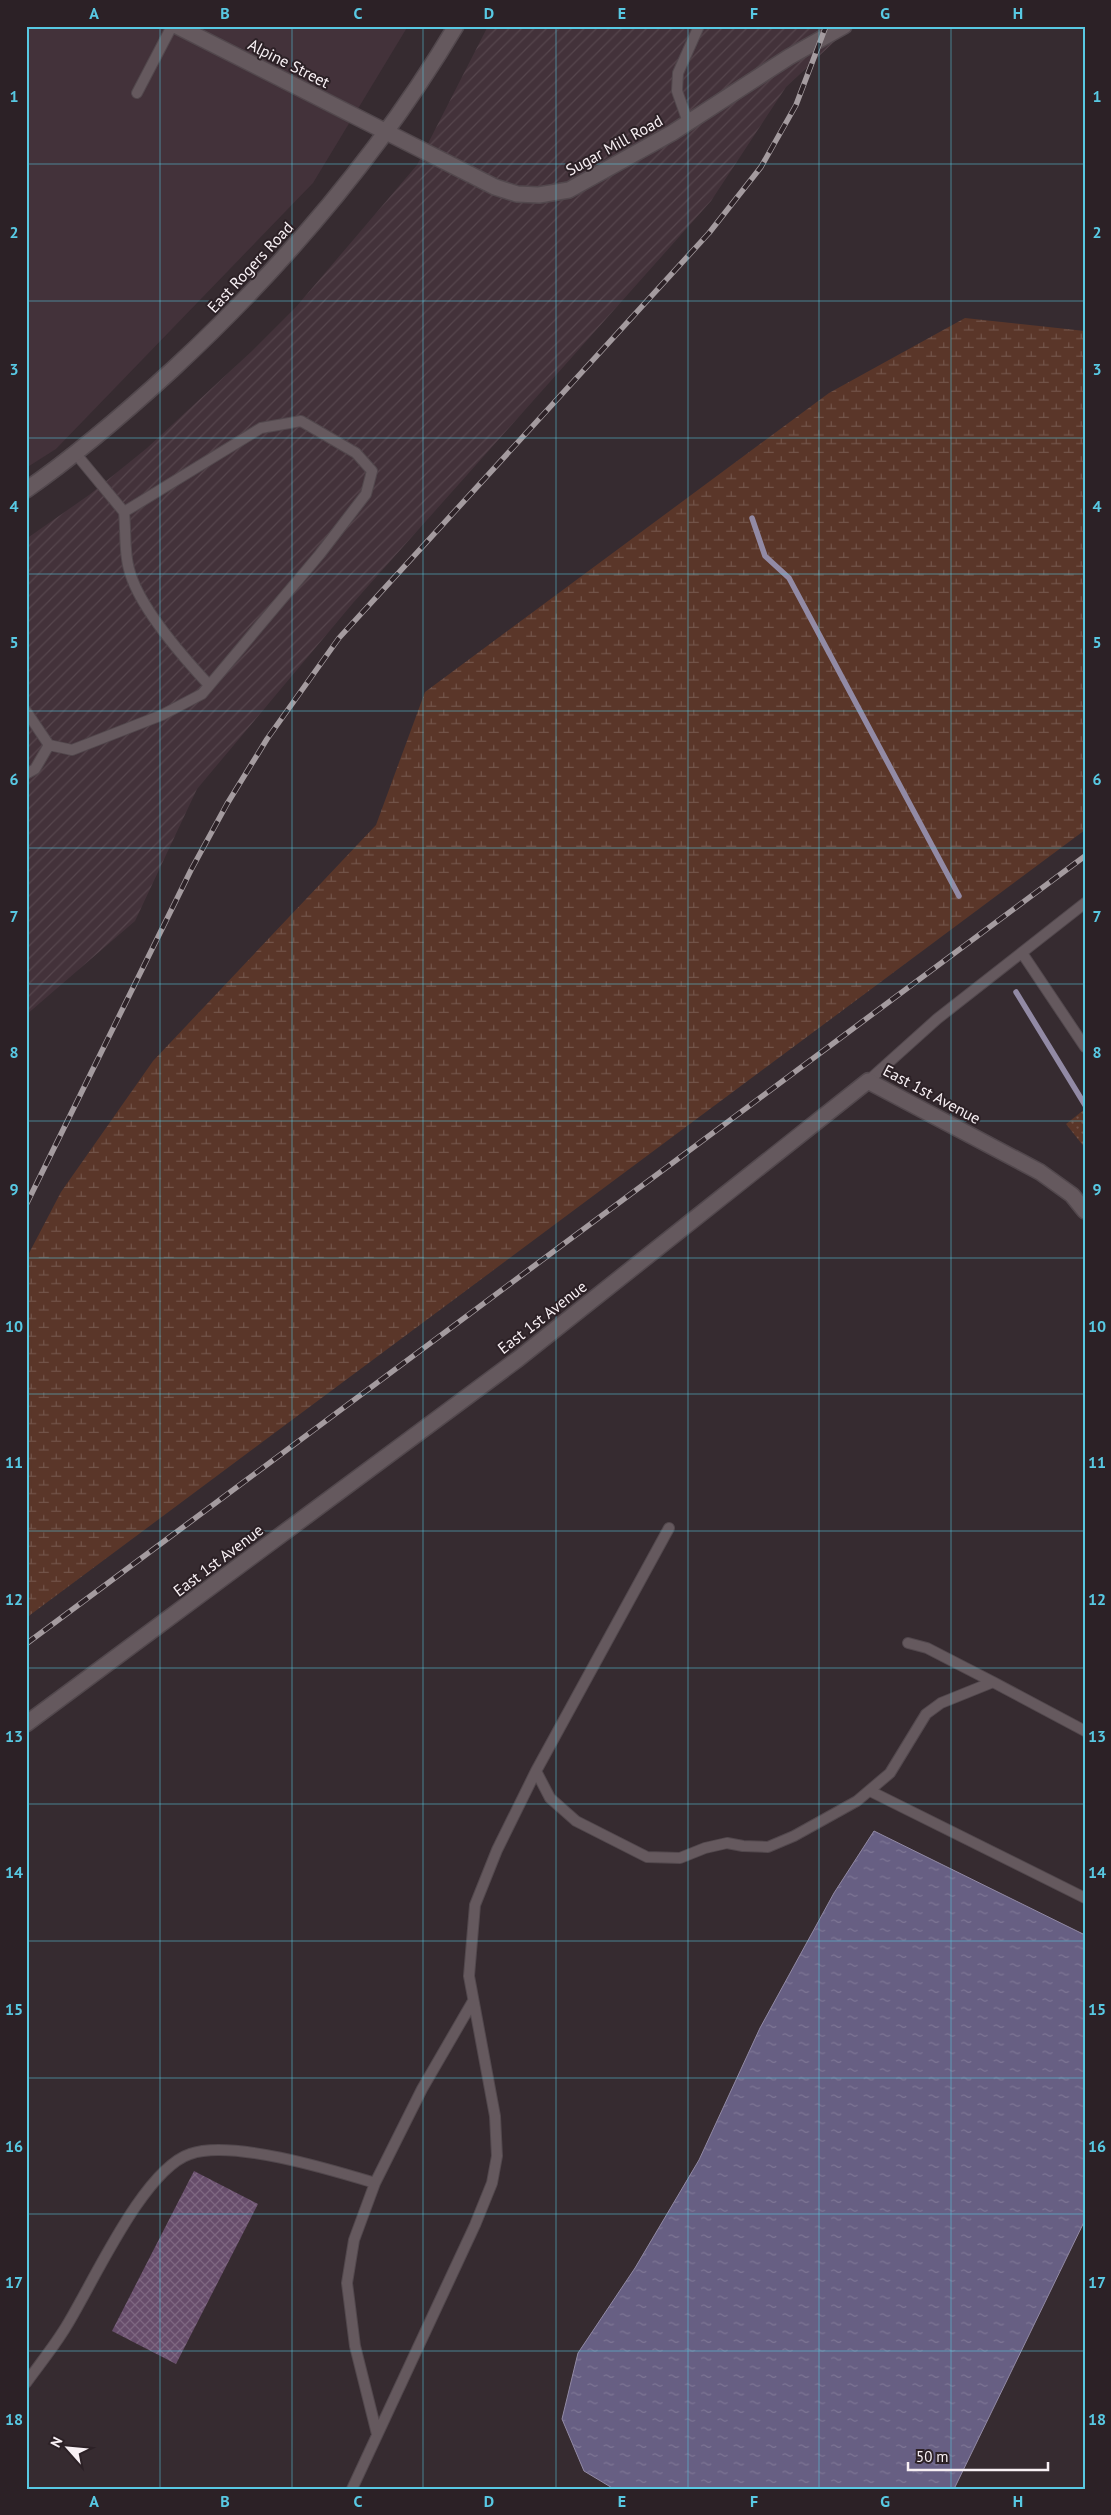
<svg xmlns="http://www.w3.org/2000/svg" width="1111" height="2515" font-family="'PT Sans',sans-serif">
<style>
.built{fill:#43323a}
.industrial{fill:url(#industrial-furrows)}
.grass{fill:url(#grass-dots)}
.wetland{fill:url(#wetland-marsh)}
.water{fill:url(#water-ripples);stroke:#928aa5}
.lines{fill:none;stroke-linecap:round;stroke-linejoin:round}
.stream{stroke:#928aa5;stroke-width:5.5}
.building{fill:url(#building-cross-hatch)}
.lane-casing{stroke:#52484d;stroke-width:12}
.street-casing{stroke:#52484d;stroke-width:18}
.lane{stroke:#65595e;stroke-width:10}
.street{stroke:#65595e;stroke-width:15}
.rail-casing{stroke:#a49b9f;stroke-width:5.5}
.rail{stroke:#2c2126;stroke-width:4;stroke-dasharray:11;stroke-linecap:butt}
.grid{fill:none;stroke:#58c9e3;stroke-width:1;stroke-opacity:0.55}
.labels{text-anchor:middle;dominant-baseline:central;stroke-width:4;stroke-linejoin:round;paint-order:stroke}
.street-label{font-size:16px;fill:#f8f0f4;stroke:#2c2126}
.neatline{fill:none;stroke:#58c9e3;stroke-width:2}
.grid-label{font-size:16px;text-anchor:middle;font-weight:bold;fill:#58c9e3}
</style>
<defs>
<pattern id="industrial-furrows" width="10" height="10" patternUnits="userSpaceOnUse" patternTransform="scale(1.25)"><rect width="10" height="10" fill="#43323a"/><path d="M-1 1l2-2M0 10L10 0M9 11l2-2" fill="none" stroke="#56464d"/></pattern>
<pattern id="grass-dots" width="8" height="8" patternUnits="userSpaceOnUse" patternTransform="scale(1.25)"><rect width="8" height="8" fill="#5a3629"/><path d="M2 2h.1M6 6h.1" fill="none" stroke="#725349" stroke-width="1.8" stroke-linecap="round"/></pattern>
<pattern id="wetland-marsh" width="20" height="14" patternUnits="userSpaceOnUse" patternTransform="scale(1.25)"><rect width="20" height="14" fill="#5a3629"/><path d="M1 5h8M5 5V1M11 12h8M15 12V8" fill="none" stroke="#725349"/></pattern>
<pattern id="water-ripples" width="26" height="14" patternUnits="userSpaceOnUse" patternTransform="scale(1.25)"><rect width="26" height="14" fill="#675f83"/><path d="M2 4q2-2 4 0t4 0M15 11q2-2 4 0t4 0" fill="none" stroke="#7e7695"/></pattern>
<pattern id="building-cross-hatch" width="8" height="8" patternUnits="userSpaceOnUse" patternTransform="scale(1.25)"><rect width="8" height="8" fill="#674d6b"/><path d="M0 0l8 8M0 8l8-8" fill="none" stroke="#7e6781"/></pattern>
</defs>
<rect width="100%" height="100%" fill="#362b30"/>
<path class="built" d="M 26,26 L 408,26 L 313,183 L 56,449 L 26,468 Z"/>
<path class="industrial" d="M 488,26 L 851,26 L 786,87 L 711,201 L 353,603 L 197,789 L 135,921 L 26,1015 L 26,539 L 89,495 L 147,448 L 252,351 L 296,307 L 417,165 Z"/>
<path class="grass" d="M 1085,1109 L 1085,1148 L 1066,1124 Z"/>
<path class="wetland" d="M 965,318 L 1085,331 L 1085,830 L 26,1618 L 26,1259 L 61,1192 L 153,1061 L 376,825 L 425,692 L 829,393 Z"/>
<path class="water" d="M 874,1831 L 1085,1935 L 1085,2220 L 954,2489 L 614,2489 L 584,2471 L 562,2419 L 578,2353 L 635,2268 L 699,2160 L 760,2028 L 834,1893 Z"/>
<g class="lines">
<path class="stream" d="M 752,518 L 765,556 L 789,578 L 959,896
M 1016,992 L 1085,1105"/>
</g>
<path class="building" d="M 194,2171 L 258,2204 L 176,2364 L 112,2331 Z"/>
<g class="lines">
<defs>
<path id="lane" d="M 137,93 L 172,26
M 688,122 L 677,91 L 678,73 L 699,26
M 76,454 L 124,512
M 26,711 L 49,745 L 72,750 L 162,715 L 202,694 L 320,554 L 366,494 L 372,471 L 356,453 L 301,421 L 261,428 L 124,512 C 126,530 124,552 129,569 C 138,606 183,657 209,685
M 26,774 L 35,769 L 49,745
M 1022,953 L 1085,1047
M 868,1081 L 937,1019 L 1085,903
M 669,1528 L 536,1771 L 550,1798 L 576,1821 L 647,1857 L 680,1858 L 705,1848 L 727,1843 L 743,1846 L 768,1847 L 794,1836 L 857,1801 L 890,1773 L 926,1714 L 941,1703 L 993,1682 L 1085,1731
M 908,1643 L 927,1648 L 993,1682
M 870,1791 L 1085,1898
M 26,2383 C 39,2365 52,2349 64,2330 C 91,2288 142,2170 190,2154 C 231,2139 332,2170 375,2183
M 377,2434 L 355,2346 L 347,2283 L 354,2240 L 375,2183 L 422,2089 L 473,2001
M 352,2489 L 475,2225 L 492,2183 L 497,2156 L 495,2116 L 469,1976 L 475,1905 L 497,1850 L 536,1771"/>
<path id="street" d="M 177,26 L 495,187 L 517,194 L 539,195 L 569,190 L 672,133 L 789,57 L 844,26
M 26,490 C 78,454 125,413 172,370 C 282,268 379,155 456,26
M 26,1724 L 518,1359 L 868,1081 L 1040,1172 L 1072,1195 L 1085,1211"/>
</defs>
<use href="#lane" class="lane-casing"/>
<use href="#street" class="street-casing"/>
<use href="#lane" class="lane"/>
<use href="#street" class="street"/>
<defs>
<path id="rail" d="M 26,1205 L 191,870 L 227,804 L 267,739 L 339,638 L 709,233 L 761,167 L 796,105 L 826,26
M 26,1644 L 1085,856"/>
</defs>
<use href="#rail" class="rail-casing"/>
<use href="#rail" class="rail"/>
</g>
<path class="grid" d="M 160,26 L 160,2489M 292,26 L 292,2489M 423,26 L 423,2489M 556,26 L 556,2489M 688,26 L 688,2489M 819,26 L 819,2489M 951,26 L 951,2489M 26,164 L 1085,164M 26,301 L 1085,301M 26,438 L 1085,438M 26,574 L 1085,574M 26,711 L 1085,711M 26,848 L 1085,848M 26,984 L 1085,984M 26,1121 L 1085,1121M 26,1258 L 1085,1258M 26,1394 L 1085,1394M 26,1531 L 1085,1531M 26,1668 L 1085,1668M 26,1804 L 1085,1804M 26,1941 L 1085,1941M 26,2078 L 1085,2078M 26,2214 L 1085,2214M 26,2351 L 1085,2351"/>
<g class="labels">
<g class="street-label">
<text transform="translate(289 63) rotate(27)">Alpine Street</text>
<text transform="translate(614 145) rotate(-29)">Sugar Mill Road</text>
<text transform="translate(250 267) rotate(-47)">East Rogers Road</text>
<text transform="translate(932 1094) rotate(28)">East 1st Avenue</text>
<text transform="translate(542 1317) rotate(-38)">East 1st Avenue</text>
<text transform="translate(218 1560) rotate(-37)">East 1st Avenue</text>
</g>
</g>
<rect width="1111" height="2515" fill="none" stroke="#2c2126" stroke-width="55"/>
<g transform="translate(68 2448) rotate(297)" stroke="#2c2126" stroke-width="4" paint-order="stroke">
<path d="M0-4L9 19L0 12L-9 19Z" fill="#f8f0f4"/>
<text y="-8" font-size="14" font-weight="bold" text-anchor="middle" fill="#f8f0f4">N</text>
</g>
<path d="M908 2462v8h140v-8" fill="none" stroke="#f8f0f4" stroke-width="2.5"/>
<text x="916" y="2462" font-size="15" fill="#f8f0f4" stroke="#2c2126" stroke-width="4" paint-order="stroke">50 m</text>
<rect x="28" y="28" width="1056" height="2460" class="neatline"/>
<g class="grid-label">
<text x="94" y="19">A</text>
<text x="225" y="19">B</text>
<text x="358" y="19">C</text>
<text x="489" y="19">D</text>
<text x="622" y="19">E</text>
<text x="754" y="19">F</text>
<text x="885" y="19">G</text>
<text x="1018" y="19">H</text>
<text x="14" y="102">1</text>
<text x="1097" y="102">1</text>
<text x="14" y="238">2</text>
<text x="1097" y="238">2</text>
<text x="14" y="375">3</text>
<text x="1097" y="375">3</text>
<text x="14" y="512">4</text>
<text x="1097" y="512">4</text>
<text x="14" y="648">5</text>
<text x="1097" y="648">5</text>
<text x="14" y="785">6</text>
<text x="1097" y="785">6</text>
<text x="14" y="922">7</text>
<text x="1097" y="922">7</text>
<text x="14" y="1058">8</text>
<text x="1097" y="1058">8</text>
<text x="14" y="1195">9</text>
<text x="1097" y="1195">9</text>
<text x="14" y="1332">10</text>
<text x="1097" y="1332">10</text>
<text x="14" y="1468">11</text>
<text x="1097" y="1468">11</text>
<text x="14" y="1605">12</text>
<text x="1097" y="1605">12</text>
<text x="14" y="1742">13</text>
<text x="1097" y="1742">13</text>
<text x="14" y="1878">14</text>
<text x="1097" y="1878">14</text>
<text x="14" y="2015">15</text>
<text x="1097" y="2015">15</text>
<text x="14" y="2152">16</text>
<text x="1097" y="2152">16</text>
<text x="14" y="2288">17</text>
<text x="1097" y="2288">17</text>
<text x="14" y="2425">18</text>
<text x="1097" y="2425">18</text>
<text x="94" y="2507">A</text>
<text x="225" y="2507">B</text>
<text x="358" y="2507">C</text>
<text x="489" y="2507">D</text>
<text x="622" y="2507">E</text>
<text x="754" y="2507">F</text>
<text x="885" y="2507">G</text>
<text x="1018" y="2507">H</text>
</g>
</svg>
